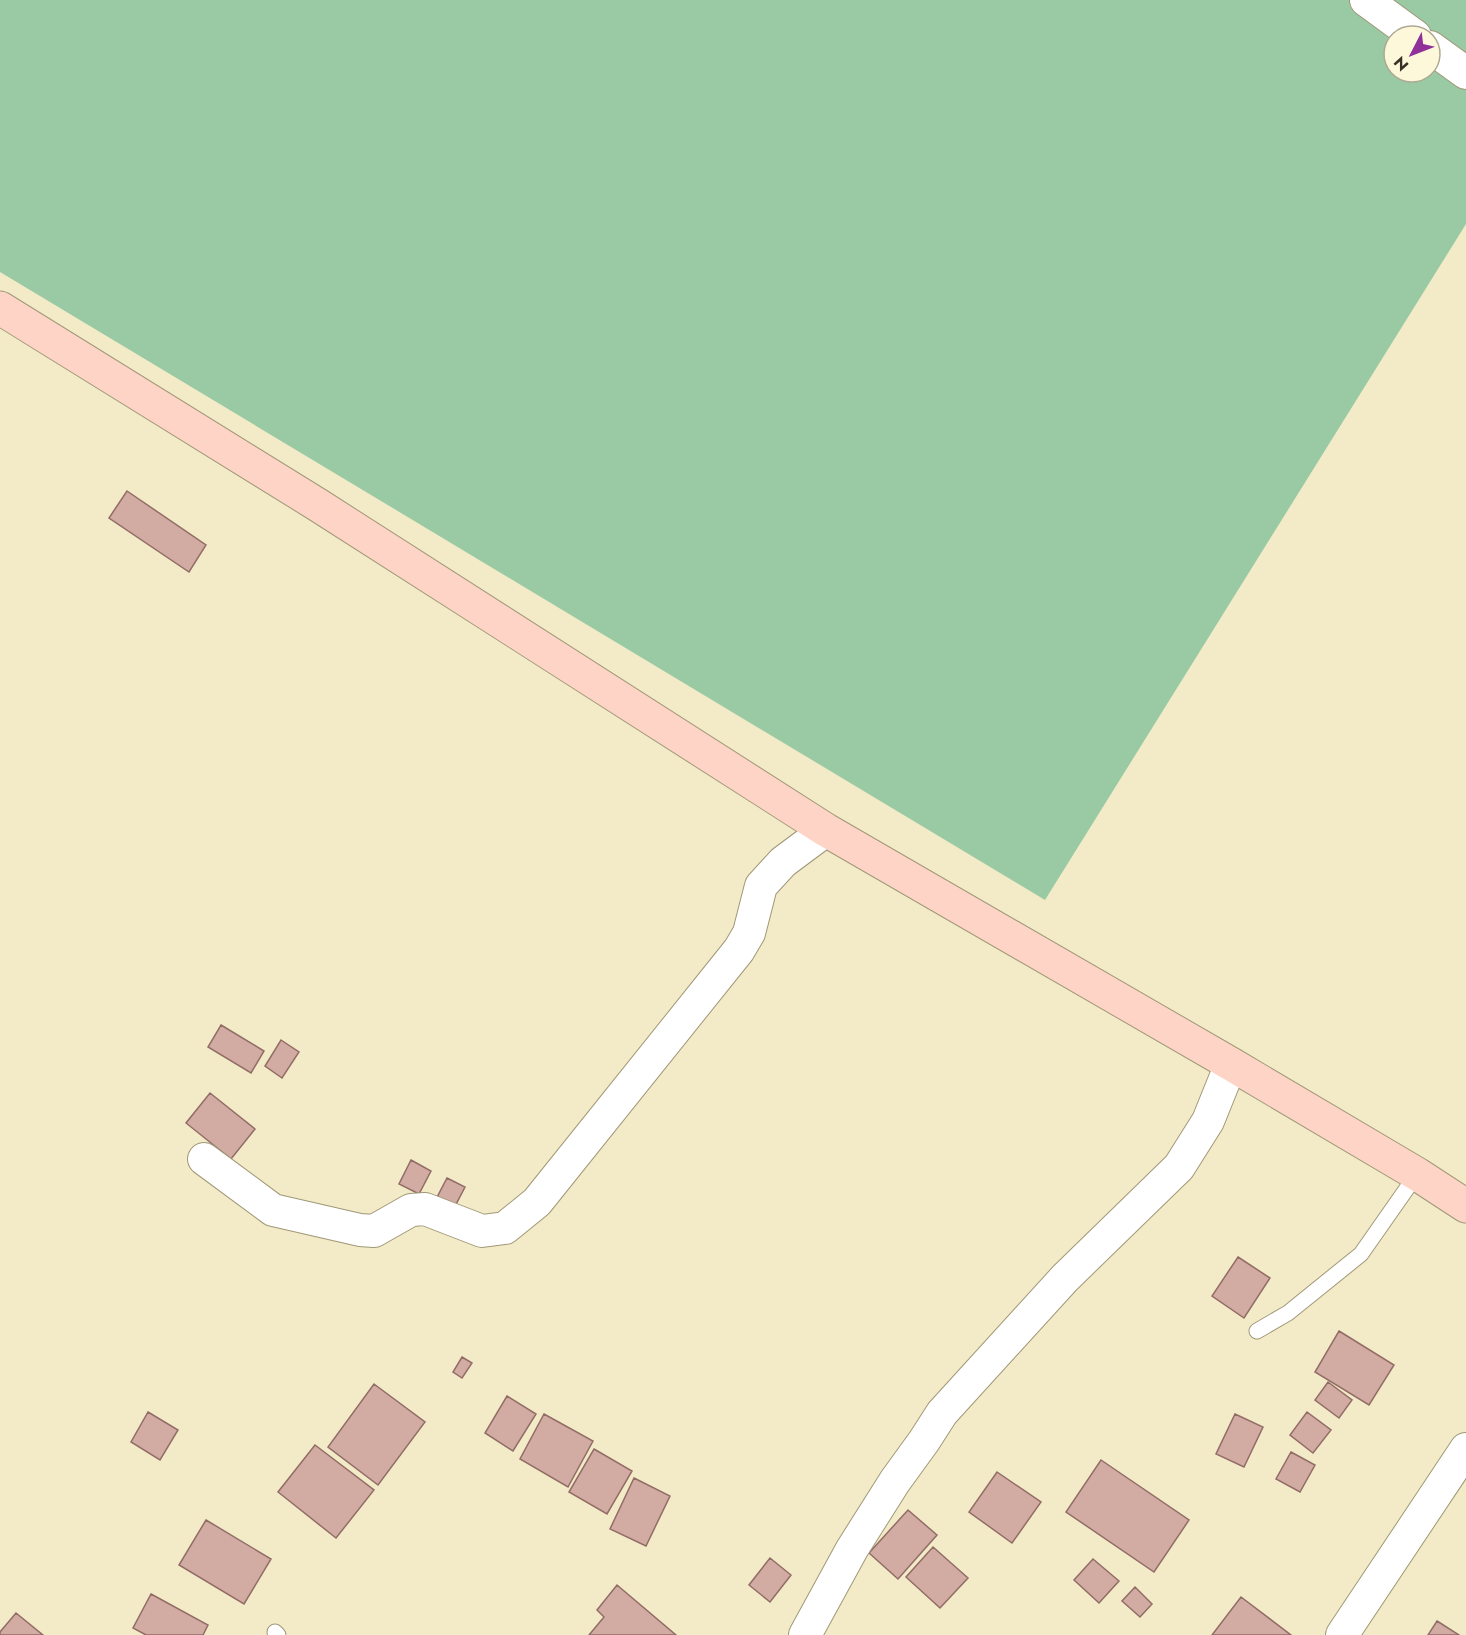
<svg xmlns="http://www.w3.org/2000/svg" width="1466" height="1635" font-family="Jost,sans-serif">
<style>
.green{fill:#99caa4;fill-rule:evenodd}
.building{fill:#d2aba3;stroke:#916d66;stroke-width:1.5}
.lines{fill:none;stroke-linecap:round;stroke-linejoin:round}
.lane-casing{stroke:#a09877;stroke-width:17}
.street-casing{stroke:#a09877;stroke-width:34}
.secondary-casing{stroke:#a09877;stroke-width:35}
.lane{stroke:#fff;stroke-width:15}
.street{stroke:#fff;stroke-width:32}
.secondary{stroke:#fed4c7;stroke-width:33}
</style>
<rect width="100%" height="100%" fill="#f3eac7"/>
<path class="green" d="M 0,0 L 1466,0 L 1466,224 L 1045,900 L 0,272 ZM 1394,36 L 1430,36 L 1430,72 L 1394,72 Z"/>
<path class="building" d="M 127,491 L 206,545 L 189,572 L 109,518 Z
M 221,1025 L 264,1051 L 251,1073 L 208,1047 Z
M 281,1040 L 299,1052 L 282,1078 L 265,1066 Z
M 210,1093 L 255,1129 L 231,1159 L 186,1123 Z
M 411,1160 L 431,1171 L 419,1194 L 399,1184 Z
M 447,1178 L 465,1187 L 451,1214 L 433,1205 Z
M 1238,1257 L 1270,1278 L 1244,1318 L 1212,1296 Z
M 1339,1331 L 1394,1365 L 1369,1405 L 1315,1372 Z
M 462,1357 L 472,1363 L 462,1378 L 453,1372 Z
M 1328,1382 L 1352,1400 L 1339,1418 L 1315,1400 Z
M 374,1384 L 425,1422 L 378,1485 L 328,1447 Z
M 507,1396 L 536,1414 L 513,1451 L 485,1433 Z
M 148,1412 L 178,1430 L 160,1460 L 131,1442 Z
M 1307,1412 L 1331,1430 L 1313,1453 L 1290,1435 Z
M 544,1414 L 593,1441 L 568,1487 L 520,1459 Z
M 1235,1414 L 1263,1427 L 1244,1467 L 1216,1454 Z
M 315,1445 L 374,1490 L 336,1538 L 278,1492 Z
M 594,1449 L 632,1471 L 607,1514 L 569,1492 Z
M 1291,1452 L 1315,1465 L 1300,1492 L 1276,1479 Z
M 1101,1460 L 1189,1520 L 1154,1572 L 1066,1512 Z
M 997,1472 L 1041,1502 L 1012,1543 L 969,1512 Z
M 634,1478 L 670,1496 L 646,1546 L 610,1529 Z
M 908,1510 L 937,1535 L 898,1579 L 869,1553 Z
M 206,1520 L 271,1559 L 244,1604 L 179,1565 Z
M 933,1547 L 968,1578 L 940,1608 L 906,1577 Z
M 770,1558 L 791,1575 L 770,1602 L 749,1585 Z
M 1093,1559 L 1119,1581 L 1099,1603 L 1074,1580 Z
M 617,1585 L 676,1635 L 589,1635 L 604,1617 L 597,1610 Z
M 1135,1587 L 1152,1604 L 1140,1617 L 1122,1601 Z
M 151,1594 L 208,1625 L 203,1635 L 146,1635 L 133,1628 Z
M 1241,1597 L 1291,1635 L 1212,1635 Z
M 16,1613 L 43,1635 L 0,1635 L 0,1632 Z
M 1437,1621 L 1459,1635 L 1428,1635 Z"/>
<g class="lines">
<defs>
<path id="lane" d="M 1257,1331 L 1288,1313 L 1361,1254 L 1417,1174
M 275,1632 L 278,1635"/>
<path id="street" d="M 1366,0 L 1415,36
M 1430,47 L 1466,73
M 204,1159 L 273,1210 L 360,1230 L 374,1231 L 411,1210 L 425,1209 L 482,1231 L 505,1228 L 537,1202 L 739,950 L 749,933 L 761,886 L 783,862 L 826,830
M 805,1635 L 852,1549 L 895,1481 L 924,1441 L 942,1413 L 1065,1278 L 1179,1167 L 1208,1121 L 1231,1064
M 1342,1635 L 1466,1449"/>
<path id="secondary" d="M 0,308 L 318,505 L 826,830 L 1231,1064 L 1417,1174 L 1466,1206"/>
</defs>
<use href="#lane" class="lane-casing"/>
<use href="#street" class="street-casing"/>
<use href="#secondary" class="secondary-casing"/>
<use href="#lane" class="lane"/>
<use href="#street" class="street"/>
<use href="#secondary" class="secondary"/>
</g>
<g transform="translate(1412 54) rotate(228)"><circle r="28" fill="#fef8db" stroke="#aea992" stroke-width="1.5"/>
<path d="M0-4.5L10 22L0 15L-10 22Z" fill="#903099"/>
<text y="-9" font-size="16" font-weight="bold" text-anchor="middle" fill="#353224">N</text>
</g>
</svg>
